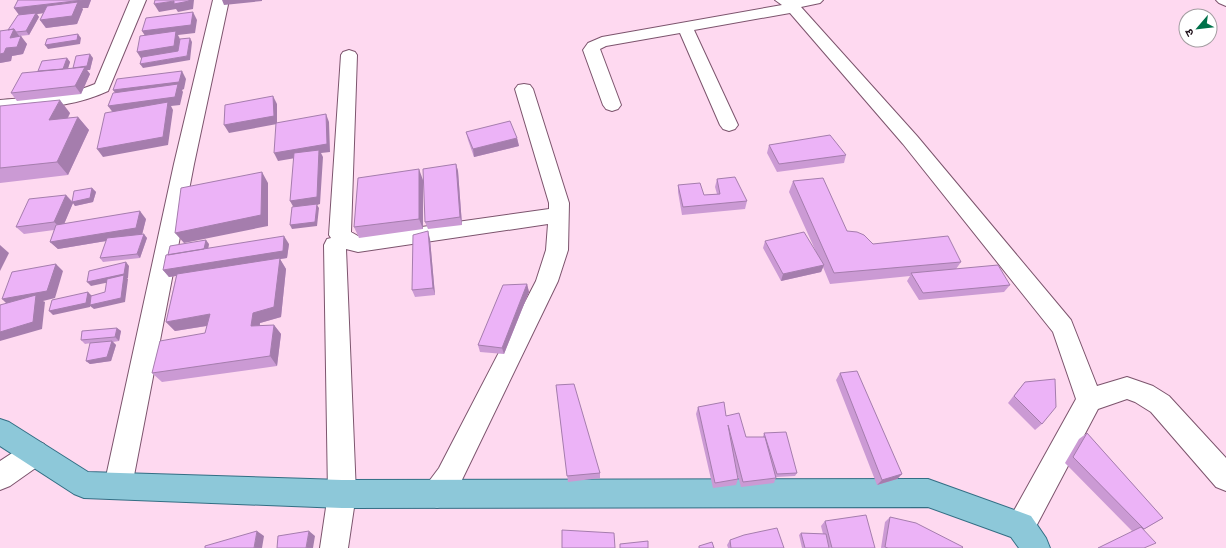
<svg xmlns="http://www.w3.org/2000/svg" width="1226" height="548" font-family="Arial,'Noto Sans Devanagari',sans-serif">
<style>
.lines{fill:none;stroke-linecap:round;stroke-linejoin:round}
.minor-casing{stroke:#7c546d;stroke-width:2}
.major-casing{stroke:#336e84;stroke-width:2}
.minor{fill:#fff;fill-rule:evenodd}
.major{fill:#8dc8d9;fill-rule:evenodd}
.wall{fill:#cb9ad4}
.shaded-wall{fill:#a57dad}
.building{fill:#ecb3f7;stroke:#a57dad}
</style>
<rect width="100%" height="100%" fill="#fed9f0"/>
<g class="lines">
<defs>
<path id="minor" d="M 130,0 L 146,0 L 108,91 C 74,107 37,108 0,112 L 0,100 C 32,97 65,97 95,84 Z
M 213,0 L 229,0 L 194,164 L 132,486 L 128,496 L 118,499 L 108,496 L 104,486 L 174,164 Z
M 775,0 L 823,0 L 820,3 L 801,7 L 917,136 L 1071,320 L 1097,386 L 1127,377 L 1153,386 L 1169,396 L 1226,458 L 1226,491 L 1216,487 L 1151,412 L 1135,402 L 1127,399 L 1098,409 L 1031,536 L 1021,540 L 1011,536 L 1007,526 L 1011,516 L 1076,399 L 1053,332 L 903,144 L 790,13 L 694,30 L 738,125 L 735,129 L 729,131 L 723,129 L 720,125 L 680,33 L 606,46 L 600,49 L 621,105 L 618,109 L 612,111 L 606,109 L 603,105 L 583,50 L 588,43 L 602,37 L 782,5 Z
M 1216,0 L 1226,0 L 1226,6 L 1219,3 Z
M 349,50 L 355,52 L 357,55 L 351,232 L 358,236 L 549,209 L 549,203 L 515,89 L 518,85 L 524,84 L 530,85 L 533,89 L 569,203 L 568,250 L 558,281 L 459,486 L 447,504 L 437,508 L 427,504 L 423,494 L 427,484 L 439,468 L 536,281 L 546,250 L 548,224 L 358,252 L 346,249 L 356,494 L 348,548 L 320,548 L 328,494 L 324,245 L 327,239 L 331,238 L 329,235 L 341,55 L 343,52 Z
M 35,440 L 44,444 L 48,453 L 44,462 L 10,486 L 0,490 L 0,461 L 26,444 Z"/>
<path id="major" d="M 0,419 L 9,422 L 88,472 L 342,480 L 928,479 L 1031,516 L 1046,538 L 1050,548 L 1019,548 L 1011,537 L 928,507 L 342,508 L 84,498 L 74,494 L 0,446 Z"/>
</defs>
<use href="#minor" class="minor-casing"/>
<use href="#major" class="major-casing"/>
<use href="#minor" class="minor"/>
<use href="#major" class="major"/>
</g>
<path class="wall" d="M 18,0 L 91,0 L 88,8 L 82,8 L 83,9 L 77,24 L 46,28 L 40,20 L 43,13 L 37,14 L 39,17 L 29,35 L 19,36 L 27,44 L 23,54 L 12,56 L 11,61 L 0,63 L 0,31 L 8,30 L 19,15 L 14,8 Z
M 67,58 L 70,62 L 68,68 L 73,68 L 93,58 L 90,70 L 87,70 L 90,74 L 81,94 L 17,101 L 11,93 L 38,71 Z
M 0,106 L 70,113 L 68,118 L 78,117 L 89,130 L 68,175 L 0,183 Z
M 466,132 L 517,138 L 519,146 L 474,157 L 468,140 Z
M 769,145 L 846,155 L 844,163 L 777,172 L 767,153 Z
M 456,164 L 458,171 L 462,225 L 428,229 L 425,222 Z
M 717,179 L 747,201 L 745,209 L 682,215 L 678,192 L 678,185 L 704,195 L 717,194 L 715,187 Z
M 423,180 L 423,229 L 359,238 L 354,227 Z
M 793,181 L 847,231 L 873,244 L 961,262 L 956,269 L 1010,285 L 1004,292 L 919,300 L 907,281 L 910,276 L 830,284 L 823,267 L 821,272 L 781,281 L 763,248 L 765,241 L 817,254 L 789,192 Z
M 92,188 L 96,192 L 93,202 L 75,206 L 73,203 L 64,224 L 146,219 L 142,234 L 147,238 L 140,258 L 103,262 L 100,258 L 106,241 L 58,249 L 50,242 L 54,230 L 24,234 L 16,227 L 66,195 L 72,201 Z
M 430,239 L 435,295 L 415,297 L 412,290 Z
M 209,244 L 208,248 L 289,244 L 287,258 L 280,259 L 286,269 L 281,317 L 260,323 L 260,325 L 274,325 L 281,334 L 277,366 L 162,382 L 152,373 L 205,333 L 207,326 L 175,331 L 166,322 L 176,276 L 169,277 L 163,270 Z
M 527,284 L 529,292 L 504,354 L 480,352 L 478,345 Z
M 117,328 L 121,331 L 119,341 L 113,342 L 116,345 L 111,361 L 90,364 L 86,361 L 91,343 L 85,344 L 81,340 Z
M 840,373 L 902,474 L 897,479 L 877,485 L 836,380 Z
M 1025,382 L 1042,424 L 1035,430 L 1008,403 L 1019,389 Z
M 556,385 L 600,473 L 600,478 L 568,482 Z
M 698,407 L 726,416 L 746,437 L 763,437 L 764,433 L 797,473 L 795,476 L 776,477 L 774,483 L 741,487 L 735,466 L 738,479 L 736,485 L 713,488 L 696,414 Z
M 1087,433 L 1163,518 L 1143,530 L 1132,531 L 1065,463 L 1079,439 Z
M 890,517 L 962,548 L 881,548 L 885,522 Z
M 825,521 L 875,548 L 802,548 L 799,535 L 801,533 L 823,534 L 821,526 Z
M 730,540 L 784,548 L 728,548 L 727,545 Z"/>
<path class="shaded-wall" d="M 83,0 L 91,0 L 88,8 L 82,8 L 83,9 L 77,24 L 46,28 L 40,20 L 75,9 L 37,14 L 39,17 L 29,35 L 26,31 L 20,16 L 14,8 Z
M 189,0 L 194,0 L 193,9 L 178,12 L 176,9 L 159,12 L 154,4 L 174,1 Z
M 222,0 L 262,0 L 262,1 L 224,5 Z
M 193,12 L 197,20 L 195,33 L 178,35 L 180,39 L 178,54 L 142,60 L 137,52 L 147,39 L 142,31 Z
M 14,29 L 20,37 L 10,38 Z
M 78,34 L 81,38 L 80,44 L 48,49 L 45,45 Z
M 21,36 L 27,44 L 23,54 L 12,56 L 11,61 L 0,63 L 0,54 Z
M 190,38 L 192,42 L 190,60 L 143,68 L 140,64 L 187,56 Z
M 90,54 L 93,58 L 90,70 L 87,70 L 90,74 L 81,94 L 75,86 L 76,72 Z
M 67,58 L 70,62 L 66,75 L 40,79 Z
M 182,71 L 186,79 L 184,89 L 182,90 L 183,92 L 180,105 L 171,106 L 173,110 L 168,145 L 103,157 L 97,149 L 114,114 L 108,106 L 119,98 L 113,90 Z
M 273,96 L 277,104 L 277,124 L 229,133 L 224,125 Z
M 60,100 L 70,113 L 60,133 L 49,120 Z
M 326,114 L 329,122 L 330,152 L 321,153 L 323,157 L 320,204 L 317,205 L 319,208 L 317,226 L 292,229 L 290,225 L 294,208 L 290,201 L 319,154 L 278,161 L 274,153 Z
M 78,117 L 89,130 L 68,175 L 57,162 Z
M 517,138 L 519,146 L 474,157 L 473,149 Z
M 456,164 L 458,171 L 462,225 L 460,217 Z
M 419,169 L 423,180 L 423,229 L 419,219 Z
M 262,172 L 268,183 L 268,226 L 184,243 L 175,233 Z
M 92,188 L 96,192 L 93,202 L 75,206 L 73,203 L 62,229 L 54,222 L 66,195 L 72,202 Z
M 140,211 L 146,219 L 142,235 L 58,249 L 50,242 Z
M 428,231 L 430,239 L 435,295 L 433,288 Z
M 144,234 L 147,238 L 140,258 L 137,254 Z
M 284,236 L 289,244 L 287,258 L 280,259 L 286,269 L 281,317 L 260,323 L 258,336 L 251,326 L 253,313 L 279,260 L 169,277 L 163,270 Z
M 206,240 L 209,244 L 207,255 L 171,261 Z
M 0,245 L 9,253 L 0,271 Z
M 126,262 L 129,266 L 128,278 L 127,278 L 128,279 L 125,302 L 94,309 L 90,306 L 90,307 L 53,315 L 49,311 L 88,292 L 92,296 L 90,305 L 124,279 L 91,286 L 87,282 Z
M 56,264 L 63,271 L 55,298 L 43,301 L 45,302 L 42,329 L 0,341 L 0,332 L 10,307 L 2,299 Z
M 824,265 L 821,272 L 781,281 L 783,274 Z
M 527,284 L 529,292 L 504,354 L 502,348 Z
M 210,314 L 218,324 L 175,331 L 166,322 Z
M 274,325 L 281,334 L 277,366 L 270,356 Z
M 117,328 L 121,331 L 119,341 L 115,337 Z
M 112,341 L 116,345 L 111,361 L 90,364 L 86,361 Z
M 902,474 L 897,479 L 877,485 L 882,480 Z
M 257,531 L 264,536 L 262,548 L 254,548 Z
M 309,531 L 315,536 L 313,548 L 306,548 Z"/>
<path class="building" d="M 18,0 L 83,0 L 14,8 Z
M 155,0 L 189,0 L 189,1 L 174,4 L 174,1 L 154,4 Z
M 78,2 L 72,16 L 40,20 L 47,6 Z
M 193,12 L 191,25 L 142,31 L 146,18 Z
M 36,13 L 26,31 L 16,32 L 14,29 L 8,30 L 18,15 Z
M 14,29 L 10,38 L 21,36 L 17,47 L 6,48 L 4,53 L 0,54 L 0,31 Z
M 176,31 L 174,46 L 137,52 L 140,36 Z
M 78,34 L 77,40 L 45,45 L 47,39 Z
M 190,38 L 187,56 L 140,64 L 142,57 L 178,51 L 180,39 Z
M 90,54 L 87,66 L 73,68 L 76,56 Z
M 67,58 L 63,69 L 38,71 L 42,61 Z
M 85,67 L 75,86 L 11,93 L 22,73 Z
M 182,71 L 179,82 L 113,90 L 117,79 Z
M 178,84 L 175,97 L 108,106 L 113,93 Z
M 273,96 L 274,116 L 224,125 L 225,105 Z
M 60,100 L 49,120 L 78,117 L 57,162 L 0,168 L 0,106 Z
M 168,102 L 163,137 L 97,149 L 105,113 Z
M 326,114 L 327,144 L 274,153 L 276,123 Z
M 510,121 L 517,138 L 473,149 L 466,132 Z
M 830,135 L 846,155 L 779,164 L 769,145 Z
M 319,150 L 317,197 L 290,201 L 294,153 Z
M 456,164 L 460,217 L 425,222 L 423,169 Z
M 419,169 L 419,219 L 354,227 L 358,178 Z
M 262,172 L 261,215 L 175,233 L 181,188 Z
M 735,177 L 747,201 L 683,207 L 678,185 L 700,183 L 704,195 L 720,194 L 717,179 Z
M 823,178 L 847,231 L 857,232 L 864,235 L 873,244 L 948,236 L 961,262 L 834,273 L 793,181 Z
M 92,188 L 90,198 L 72,202 L 74,191 Z
M 66,195 L 54,222 L 16,227 L 29,199 Z
M 317,204 L 315,222 L 290,225 L 292,207 Z
M 140,211 L 136,228 L 50,242 L 56,225 Z
M 428,231 L 433,288 L 412,290 L 413,235 Z
M 804,232 L 824,265 L 783,274 L 765,241 Z
M 144,234 L 137,254 L 100,258 L 107,238 Z
M 284,236 L 283,251 L 163,270 L 166,255 Z
M 206,240 L 204,249 L 168,255 L 170,246 Z
M 280,258 L 274,307 L 253,313 L 251,326 L 274,325 L 270,356 L 152,373 L 160,341 L 205,333 L 210,314 L 166,322 L 177,274 Z
M 126,262 L 124,274 L 87,282 L 89,271 Z
M 56,264 L 47,291 L 2,299 L 12,272 Z
M 998,265 L 1010,285 L 923,293 L 911,273 Z
M 124,275 L 121,298 L 90,305 L 91,296 L 105,292 L 107,279 Z
M 527,284 L 502,348 L 478,345 L 503,285 Z
M 88,292 L 86,303 L 49,311 L 52,300 Z
M 36,295 L 33,322 L 0,332 L 0,305 Z
M 117,328 L 115,337 L 81,340 L 82,331 Z
M 112,341 L 107,357 L 86,361 L 90,343 Z
M 857,371 L 902,474 L 882,480 L 840,373 Z
M 1055,379 L 1056,407 L 1042,424 L 1014,396 L 1025,382 Z
M 574,384 L 600,473 L 567,476 L 556,385 Z
M 724,402 L 726,416 L 739,413 L 746,437 L 765,437 L 776,478 L 743,482 L 728,425 L 738,479 L 715,483 L 698,407 Z
M 786,432 L 797,473 L 777,474 L 764,433 Z
M 1087,433 L 1163,518 L 1144,529 L 1073,457 Z
M 866,515 L 875,548 L 832,548 L 825,521 Z
M 890,517 L 916,523 L 963,547 L 962,548 L 888,548 L 885,547 Z
M 1141,527 L 1156,543 L 1144,548 L 1098,548 Z
M 777,528 L 784,548 L 731,548 L 730,540 L 744,535 Z
M 562,530 L 614,533 L 615,548 L 562,548 Z
M 257,531 L 254,548 L 205,548 L 205,546 Z
M 309,531 L 306,548 L 277,548 L 278,536 Z
M 801,533 L 826,534 L 829,548 L 805,548 Z
M 648,541 L 648,548 L 620,548 L 620,544 Z
M 712,542 L 714,548 L 699,548 L 699,546 Z"/>
<g transform="translate(1198 28) rotate(242)"><circle r="19" fill="#ffffff" stroke="#a39da1"/>
<path d="M0-3L7 15L0 10L-7 15Z" fill="#00714a"/>
<text y="-6" font-size="11" font-weight="bold" text-anchor="middle" fill="#1a0b15">उ</text>
</g>
</svg>
